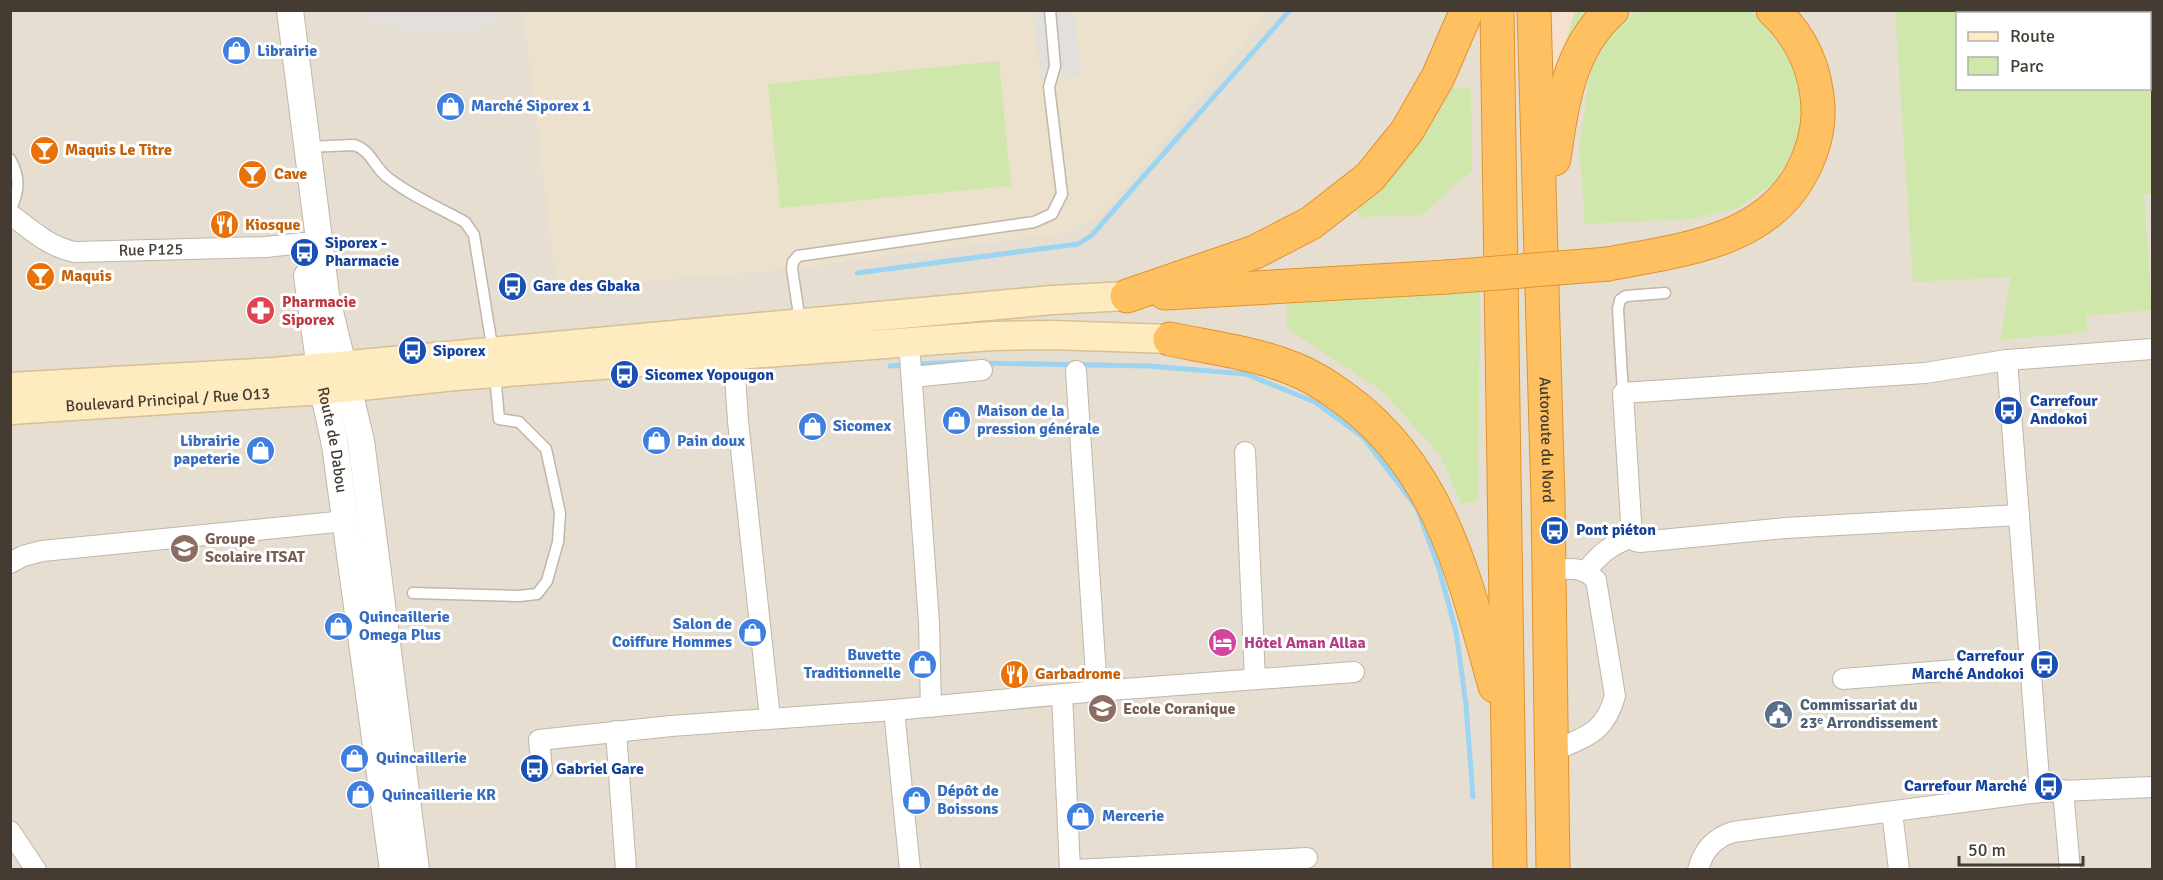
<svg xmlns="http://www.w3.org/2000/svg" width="2163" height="880" font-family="Signika,sans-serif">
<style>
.residential{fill:#e6ded1;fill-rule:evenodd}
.commercial{fill:#f5e1cd}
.education{fill:#ebe1cc}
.green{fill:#d0e7ab;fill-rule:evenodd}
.parking{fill:#e2dfdc}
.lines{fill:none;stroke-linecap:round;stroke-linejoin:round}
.stream{stroke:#9dd4f1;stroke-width:5}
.service-casing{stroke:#c0b6a9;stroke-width:13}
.minor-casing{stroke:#c0b6a9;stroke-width:22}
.tertiary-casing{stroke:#c0b6a9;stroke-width:28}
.secondary-casing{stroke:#d6c094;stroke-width:31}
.motorway-casing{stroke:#df9330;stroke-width:35}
.service{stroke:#fff;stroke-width:10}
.minor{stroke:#fff;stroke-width:20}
.tertiary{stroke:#fff;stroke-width:26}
.secondary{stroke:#ffebc0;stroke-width:28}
.motorway{stroke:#ffc061;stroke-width:33}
.motorway-bridge-casing{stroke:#df9330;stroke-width:35;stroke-linecap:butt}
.motorway-bridge{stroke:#ffc061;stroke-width:33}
.labels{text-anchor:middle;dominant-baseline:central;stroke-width:6;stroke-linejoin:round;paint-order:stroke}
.shop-label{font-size:16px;font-weight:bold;fill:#366cbe;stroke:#fff;text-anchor:start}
.food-label{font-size:16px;font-weight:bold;fill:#c56008;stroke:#fff;text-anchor:start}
.transit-label{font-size:16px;font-weight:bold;fill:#164399;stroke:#fff;text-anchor:start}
.street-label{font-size:16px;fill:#443c33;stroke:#fff}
.health-label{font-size:16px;font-weight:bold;fill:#be3a42;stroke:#fff;text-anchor:start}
.education-label{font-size:16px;font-weight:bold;fill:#785e54;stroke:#fff;text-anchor:start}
.hotel-label{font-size:16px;font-weight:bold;fill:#b23c85;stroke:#fff;text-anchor:start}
.service-label{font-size:16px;font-weight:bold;fill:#4e5e75;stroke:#fff;text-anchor:start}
</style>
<rect width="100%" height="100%" fill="#f2ece3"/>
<path class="residential" d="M 11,11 L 2152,11 L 2152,869 L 11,869 ZM 1958,14 L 2150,14 L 2150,88 L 1958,88 Z"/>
<path class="commercial" d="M 1553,11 L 1584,11 L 1549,96 Z"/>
<path class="education" d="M 523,11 L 1269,11 L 1107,210 L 1073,232 L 792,269 L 557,289 Z"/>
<path class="green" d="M 1639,10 L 1749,11 L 1775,29 L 1798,62 L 1804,97 L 1796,144 L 1775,182 L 1737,208 L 1692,219 L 1585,224 L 1579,147 L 1590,73 L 1613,29 Z
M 1575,11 L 1584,11 L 1549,96 Z
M 1895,11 L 2152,11 L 2152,193 L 2144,195 L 2152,310 L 2086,316 L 2087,332 L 2000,340 L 2011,277 L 1913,282 ZM 1958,14 L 2150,14 L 2150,88 L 1958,88 Z
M 999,61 L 1011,186 L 780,208 L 768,84 Z
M 1453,87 L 1471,88 L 1472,170 L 1422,215 L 1360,217 L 1353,204 L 1418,147 Z
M 1480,285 L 1478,500 L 1461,504 L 1440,455 L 1382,391 L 1287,328 L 1287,301 Z"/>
<path class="parking" d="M 361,11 L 497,11 L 498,22 L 478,30 L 435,34 L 373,23 Z
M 1033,11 L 1074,11 L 1081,75 L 1041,80 Z"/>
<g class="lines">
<path class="stream" d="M 857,273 L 1078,244 L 1092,235 L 1290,10
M 981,363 L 1149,366 L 1246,374 L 1315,402 L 1363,437 L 1417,508 L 1439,569 L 1456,631 L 1466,705 L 1473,797
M 915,364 L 966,362
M 890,366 L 906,365"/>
<defs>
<path id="service" d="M 306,147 L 354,145 C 371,150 374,167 387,177 C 409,195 440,208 465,222 L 474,235 L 493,352
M 10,159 C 21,178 19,192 10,211
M 800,321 L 792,269 L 793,262 L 798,256 L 1034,222 L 1052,214 L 1062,194 L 1049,87 L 1055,66 L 1050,10
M 1623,393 L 1618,309 L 1620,300 L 1626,296 L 1665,293
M 413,593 L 519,596 L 537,594 L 547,581 L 558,542 L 560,513 L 546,449 L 519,422 L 499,419 L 495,374"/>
<g id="minor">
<path id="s1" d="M 10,214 C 31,230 49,247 75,252 L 266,247 L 303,243"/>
<path d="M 909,342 L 929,623 L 931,707"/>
<path d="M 733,345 L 738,421 L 770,718"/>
<path d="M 2007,360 L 2040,792"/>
<path d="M 1076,371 L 1097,691"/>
<path d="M 913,377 L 982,370"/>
<path d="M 1245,452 L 1255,679"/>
<path d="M 2019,515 L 1785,528 L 1640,542 L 1635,541 L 1632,537 L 1623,393 L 1925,373 L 2007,360 L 2152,349"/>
<path d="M 10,563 L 23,556 L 42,551 L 346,521"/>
<path d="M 1549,570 C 1569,569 1581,565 1596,580 L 1615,696 C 1604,735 1585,736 1552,752"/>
<path d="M 1586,571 C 1602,552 1609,546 1632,537"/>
<path d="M 1843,679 L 2031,664"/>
<path d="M 1062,694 L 1070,870"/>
<path d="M 894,710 L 910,870"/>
<path d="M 616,731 L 626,870"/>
<path d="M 542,770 L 539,740 L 671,726 L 894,710 L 1097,691 L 1354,672"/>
<path d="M 2063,790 L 2070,870"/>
<path d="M 1892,812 L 1899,870"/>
<path d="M 10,831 L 36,870"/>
<path d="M 1076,870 L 1307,858"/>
<path d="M 1698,870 C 1703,850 1714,838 1733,832 L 2040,792 L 2152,787"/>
</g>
<g id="tertiary">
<path d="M 290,10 L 326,295 L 361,441 L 416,870"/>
<path id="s2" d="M 307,276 L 323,390 L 335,445 L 393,870"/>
</g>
<g id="secondary">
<path d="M 10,387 L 274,372 L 1052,300 L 1127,296"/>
<path id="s3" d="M 10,410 L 323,390 L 455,376 L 992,336 L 1053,335 L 1170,339"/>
</g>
<g id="motorway">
<path d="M 1497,10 L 1510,870"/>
<path id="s4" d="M 1534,10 L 1548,499 L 1553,870"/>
<path d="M 1554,159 C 1561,106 1569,48 1612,10"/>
<path d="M 1608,264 C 1679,250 1765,243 1802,172 C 1813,151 1819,130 1818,107 C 1816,69 1801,36 1773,10"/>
<path d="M 1165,293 L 1447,277"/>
<path d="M 1127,296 L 1255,252 L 1311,223 L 1370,177 L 1407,131 L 1438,77 L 1467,10"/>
<path d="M 1170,339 C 1212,348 1255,353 1294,369 C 1312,376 1329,387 1345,399 C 1440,468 1465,579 1495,686"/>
</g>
</defs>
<use href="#service" class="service-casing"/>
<use href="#minor" class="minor-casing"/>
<use href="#tertiary" class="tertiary-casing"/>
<use href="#secondary" class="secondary-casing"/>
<use href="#motorway" class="motorway-casing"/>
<use href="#service" class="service"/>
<use href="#minor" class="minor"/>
<use href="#tertiary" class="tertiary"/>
<use href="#secondary" class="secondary"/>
<use href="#motorway" class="motorway"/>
<defs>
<path id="motorway-bridge" d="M 1447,277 L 1608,264"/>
</defs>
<use href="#motorway-bridge" class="motorway-bridge-casing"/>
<use href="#motorway-bridge" class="motorway-bridge"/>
</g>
<defs>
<symbol id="shop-disc" viewBox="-11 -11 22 22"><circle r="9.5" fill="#3f7fe0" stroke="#fff"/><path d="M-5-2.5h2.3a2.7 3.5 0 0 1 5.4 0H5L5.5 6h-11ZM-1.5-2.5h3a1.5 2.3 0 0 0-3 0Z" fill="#fff"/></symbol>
<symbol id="bar-disc" viewBox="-11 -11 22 22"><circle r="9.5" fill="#e8710a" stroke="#fff"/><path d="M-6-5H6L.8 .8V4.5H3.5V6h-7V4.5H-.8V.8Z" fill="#fff"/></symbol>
<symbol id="restaurant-disc" viewBox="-11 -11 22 22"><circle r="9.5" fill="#e8710a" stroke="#fff"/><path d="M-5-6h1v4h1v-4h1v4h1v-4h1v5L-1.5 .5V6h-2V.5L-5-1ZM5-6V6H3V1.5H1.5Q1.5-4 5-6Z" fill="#fff"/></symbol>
<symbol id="bus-disc" viewBox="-11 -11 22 22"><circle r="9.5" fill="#1a4fb4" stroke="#fff"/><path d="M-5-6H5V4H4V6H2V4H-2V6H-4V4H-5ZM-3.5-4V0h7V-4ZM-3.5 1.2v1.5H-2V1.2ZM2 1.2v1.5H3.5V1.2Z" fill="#fff"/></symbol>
<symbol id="pharmacy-disc" viewBox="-11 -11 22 22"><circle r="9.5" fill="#e0444e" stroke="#fff"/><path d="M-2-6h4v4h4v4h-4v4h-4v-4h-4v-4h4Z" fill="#fff"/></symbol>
<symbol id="school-disc" viewBox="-11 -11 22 22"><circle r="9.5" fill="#8d6e63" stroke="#fff"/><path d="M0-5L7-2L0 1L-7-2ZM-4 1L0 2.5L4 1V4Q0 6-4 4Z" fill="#fff"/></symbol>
<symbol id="hotel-disc" viewBox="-11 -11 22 22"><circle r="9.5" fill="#d1479c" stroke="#fff"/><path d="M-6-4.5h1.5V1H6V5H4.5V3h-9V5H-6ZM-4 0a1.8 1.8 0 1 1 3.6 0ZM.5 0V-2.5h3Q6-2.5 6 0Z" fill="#fff"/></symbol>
<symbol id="civic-disc" viewBox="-11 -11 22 22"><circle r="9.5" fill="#5c6f8a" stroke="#fff"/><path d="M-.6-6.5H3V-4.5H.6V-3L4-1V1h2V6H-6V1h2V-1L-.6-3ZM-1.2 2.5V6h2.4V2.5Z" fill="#fff"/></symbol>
</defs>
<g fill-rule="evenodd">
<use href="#shop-disc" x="220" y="34" width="33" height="33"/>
<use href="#shop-disc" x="434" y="90" width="33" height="33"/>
<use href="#bar-disc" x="28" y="134" width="33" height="33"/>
<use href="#bar-disc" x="236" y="158" width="33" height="33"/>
<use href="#restaurant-disc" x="208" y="208" width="33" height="33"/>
<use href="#bus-disc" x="288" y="236" width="33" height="33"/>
<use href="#bar-disc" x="24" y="260" width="33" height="33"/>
<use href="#bus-disc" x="496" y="270" width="33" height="33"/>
<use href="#pharmacy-disc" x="244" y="294" width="33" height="33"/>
<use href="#bus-disc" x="396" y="334" width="33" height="33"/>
<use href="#bus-disc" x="608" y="358" width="33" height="33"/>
<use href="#bus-disc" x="1992" y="394" width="33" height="33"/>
<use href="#shop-disc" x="940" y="404" width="33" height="33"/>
<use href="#shop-disc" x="796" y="410" width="33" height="33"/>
<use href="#shop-disc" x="640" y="424" width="33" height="33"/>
<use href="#shop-disc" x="244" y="434" width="33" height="33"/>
<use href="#bus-disc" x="1538" y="514" width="33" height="33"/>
<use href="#school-disc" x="168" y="532" width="33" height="33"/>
<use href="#shop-disc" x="322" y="610" width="33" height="33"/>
<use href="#shop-disc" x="736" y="616" width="33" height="33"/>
<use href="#hotel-disc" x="1206" y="626" width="33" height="33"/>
<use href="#shop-disc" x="906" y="648" width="33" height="33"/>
<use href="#bus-disc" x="2028" y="648" width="33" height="33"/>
<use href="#restaurant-disc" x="998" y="658" width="33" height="33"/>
<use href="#school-disc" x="1086" y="692" width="33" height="33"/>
<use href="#civic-disc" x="1762" y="698" width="33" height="33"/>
<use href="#shop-disc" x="338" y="742" width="33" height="33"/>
<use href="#bus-disc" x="518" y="752" width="33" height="33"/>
<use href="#bus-disc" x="2032" y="770" width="33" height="33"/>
<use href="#shop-disc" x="344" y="778" width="33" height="33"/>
<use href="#shop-disc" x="900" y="784" width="33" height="33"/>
<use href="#shop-disc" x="1064" y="800" width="33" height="33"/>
</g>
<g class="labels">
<g class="shop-label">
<text x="257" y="51">Librairie</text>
<text x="471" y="106">Marché Siporex 1</text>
<text x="977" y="411">Maison de la<tspan x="977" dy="18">pression générale</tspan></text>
<text x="833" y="426">Sicomex</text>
<text x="240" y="441" text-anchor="end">Librairie<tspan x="240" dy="18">papeterie</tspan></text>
<text x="677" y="441">Pain doux</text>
<text x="359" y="617">Quincaillerie<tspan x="359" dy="18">Omega Plus</tspan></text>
<text x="732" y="624" text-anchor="end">Salon de<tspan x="732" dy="18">Coiffure Hommes</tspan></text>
<text x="901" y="655" text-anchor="end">Buvette<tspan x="901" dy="18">Traditionnelle</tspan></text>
<text x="376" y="758">Quincaillerie</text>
<text x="937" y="791">Dépôt de<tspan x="937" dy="18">Boissons</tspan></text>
<text x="382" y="795">Quincaillerie KR</text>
<text x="1102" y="816">Mercerie</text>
</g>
<g class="food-label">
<text x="65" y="150">Maquis Le Titre</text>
<text x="274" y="174">Cave</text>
<text x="245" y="225">Kiosque</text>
<text x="61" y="276">Maquis</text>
<text x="1035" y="674">Garbadrome</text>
</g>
<g class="transit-label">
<text x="325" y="243">Siporex -<tspan x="325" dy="18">Pharmacie</tspan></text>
<text x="533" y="286">Gare des Gbaka</text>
<text x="433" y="351">Siporex</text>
<text x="645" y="375">Sicomex Yopougon</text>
<text x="2030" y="401">Carrefour<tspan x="2030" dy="18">Andokoi</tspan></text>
<text x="1576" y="530">Pont piéton</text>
<text x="2024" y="656" text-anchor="end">Carrefour<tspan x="2024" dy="18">Marché Andokoi</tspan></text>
<text x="556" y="769">Gabriel Gare</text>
<text x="2027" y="786" text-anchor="end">Carrefour Marché</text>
</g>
<g class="street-label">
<text stroke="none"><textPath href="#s1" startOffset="152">Rue P125</textPath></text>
<text stroke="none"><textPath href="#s3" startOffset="158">Boulevard Principal / Rue O13</textPath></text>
<text stroke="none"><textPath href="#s2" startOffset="166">Route de Dabou</textPath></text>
<text stroke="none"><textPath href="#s4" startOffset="430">Autoroute du Nord</textPath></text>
</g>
<g class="health-label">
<text x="282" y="302">Pharmacie<tspan x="282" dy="18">Siporex</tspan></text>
</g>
<g class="education-label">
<text x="205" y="539">Groupe<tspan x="205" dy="18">Scolaire ITSAT</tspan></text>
<text x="1123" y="709">Ecole Coranique</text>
</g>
<g class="hotel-label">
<text x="1244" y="643">Hôtel Aman Allaa</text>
</g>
<g class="service-label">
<text x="1800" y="705">Commissariat du<tspan x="1800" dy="18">23ᵉ Arrondissement</tspan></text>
</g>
</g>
<rect width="2163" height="880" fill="none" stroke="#443c33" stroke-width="24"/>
<rect x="1956" y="12" width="195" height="78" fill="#ffffff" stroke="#b4b1ad" stroke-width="1.5"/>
<rect x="1968" y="32" width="30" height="9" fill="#ffebc0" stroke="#b4b1ad" stroke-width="1.5"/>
<text x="2010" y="42" font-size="18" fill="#443c33">Route</text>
<rect x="1968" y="57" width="30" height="18" fill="#d0e7ab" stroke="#b4b1ad" stroke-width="1.5"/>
<text x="2010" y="72" font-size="18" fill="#443c33">Parc</text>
<path d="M1959 856v9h124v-9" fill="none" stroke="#443c33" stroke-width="3"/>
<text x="1968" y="856" font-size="18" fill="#443c33" stroke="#ffffff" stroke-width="4.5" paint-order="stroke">50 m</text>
</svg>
